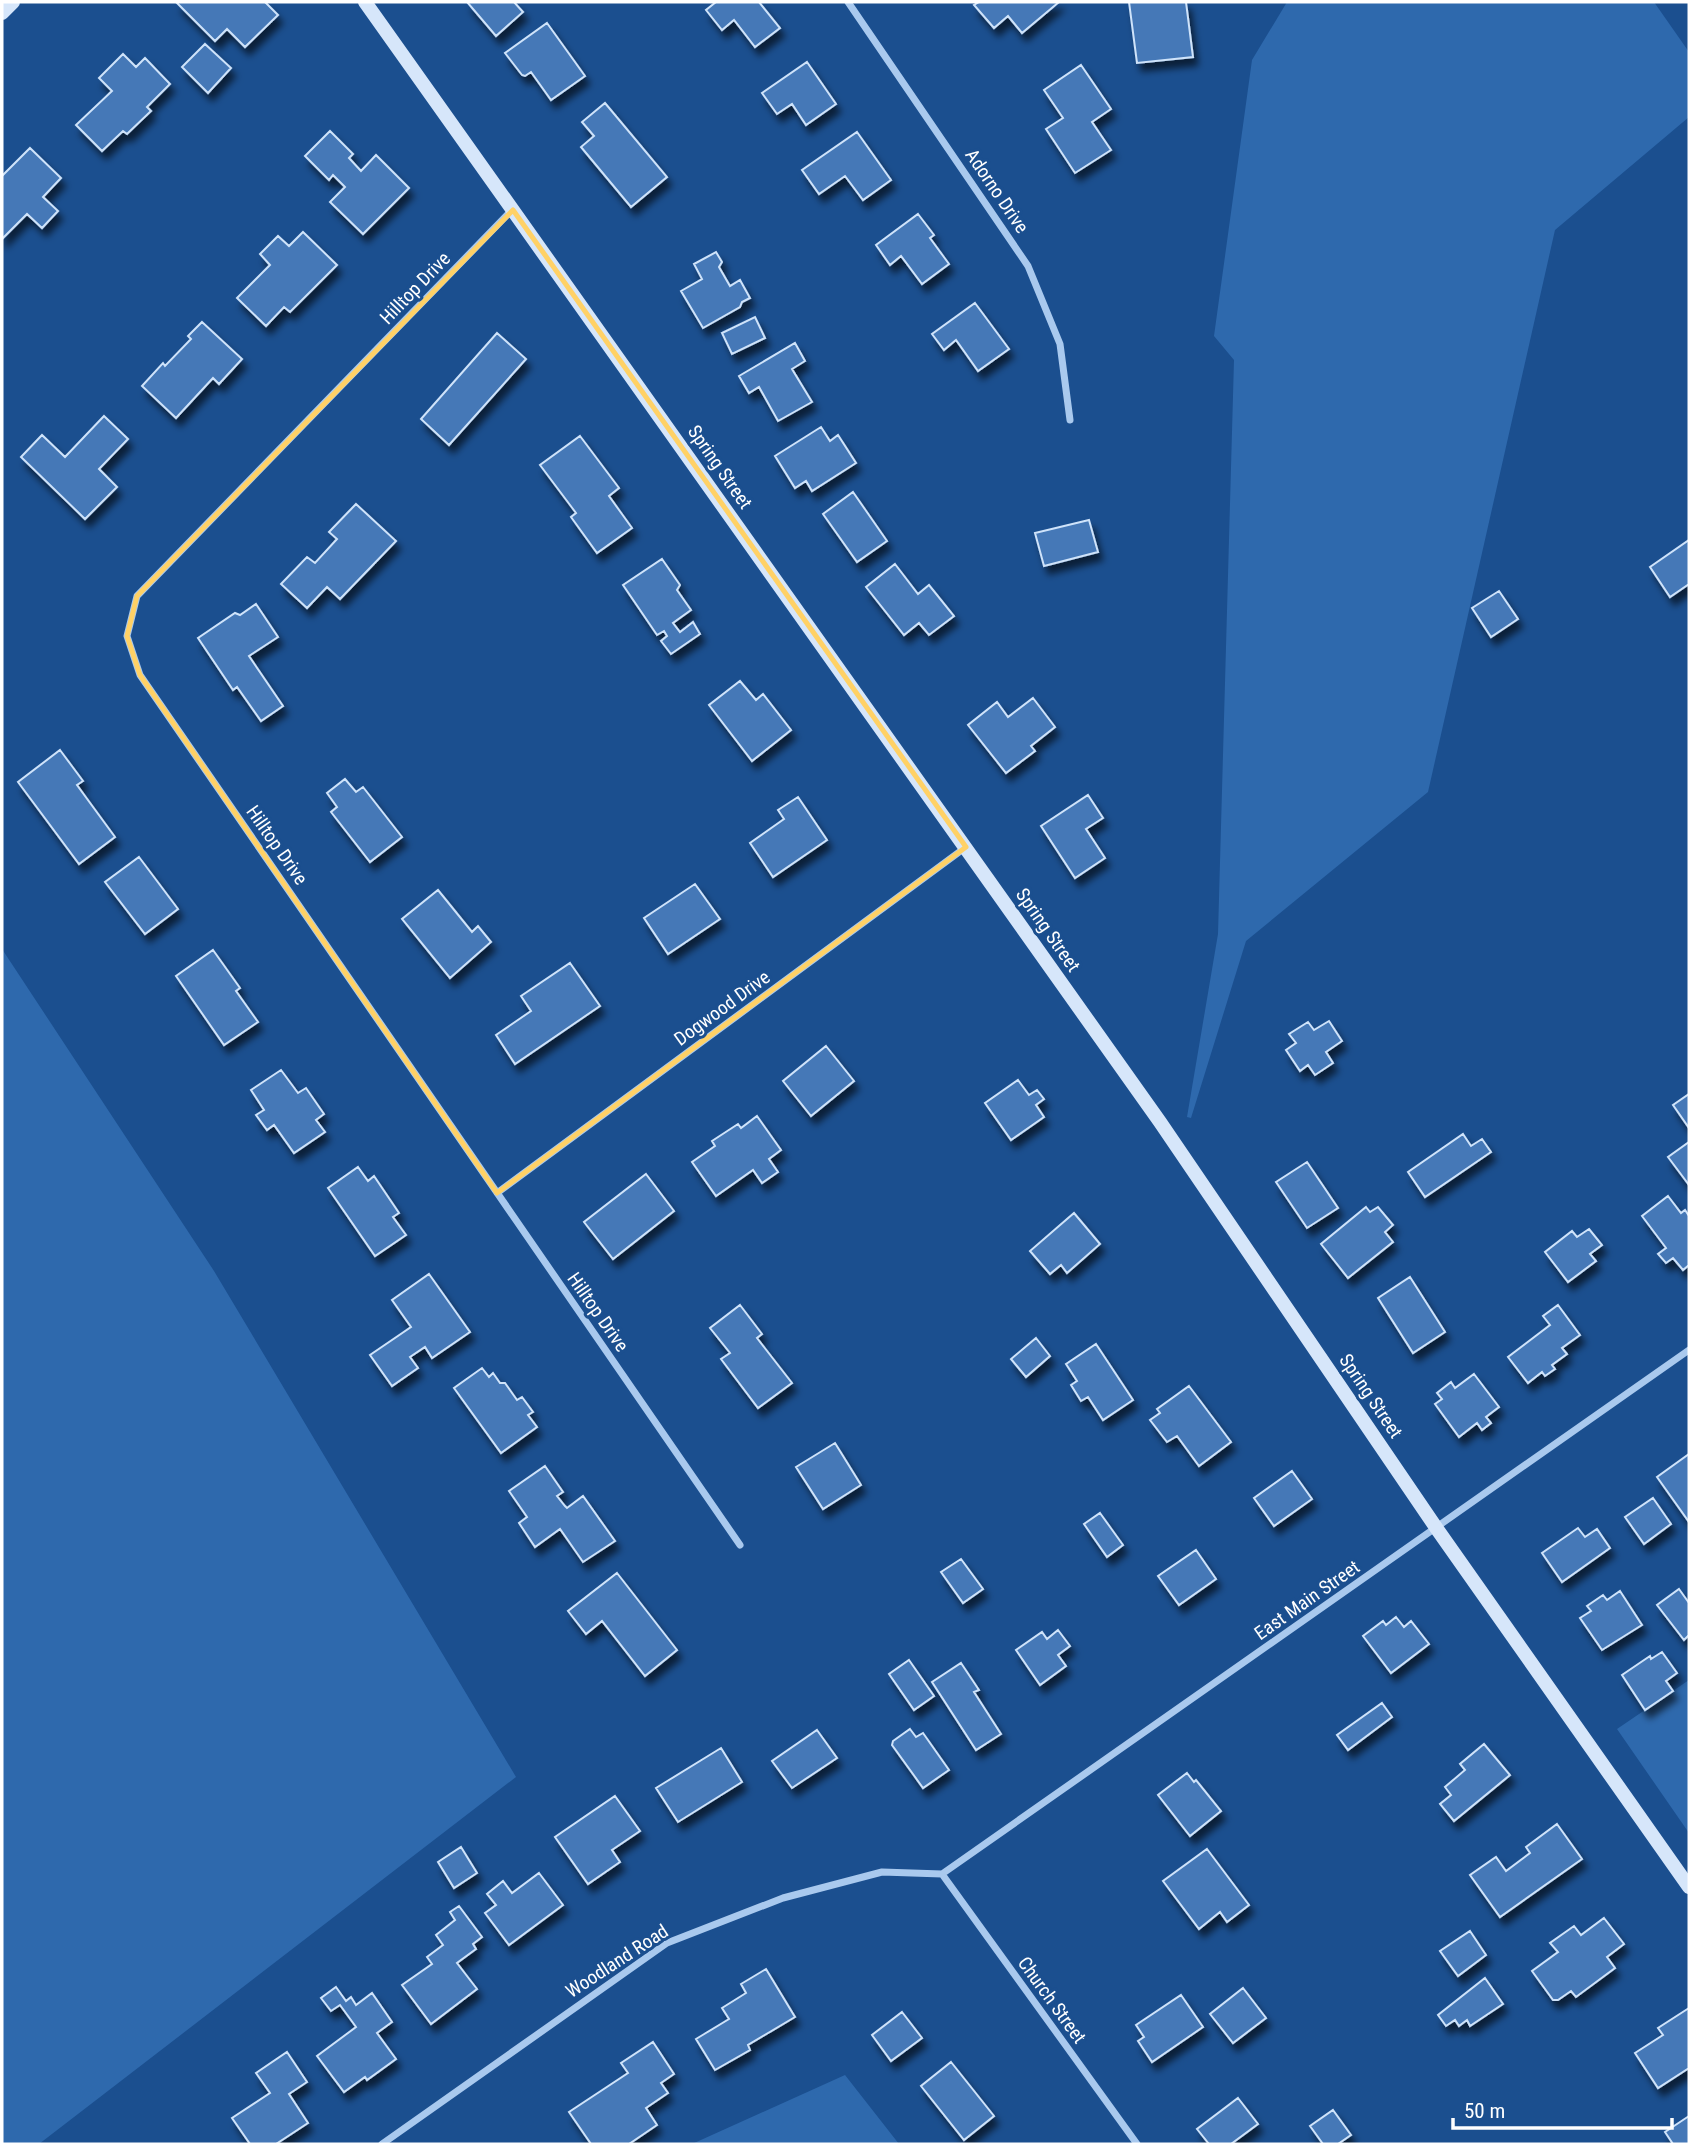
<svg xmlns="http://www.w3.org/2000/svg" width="1691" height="2146" font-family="'Roboto Condensed',sans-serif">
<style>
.green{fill:#2e69ad}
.building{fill:#4478b7;stroke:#cfe3fa;stroke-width:2;filter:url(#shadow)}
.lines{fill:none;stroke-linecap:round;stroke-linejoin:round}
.street{stroke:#a9c9ee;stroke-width:7}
.secondary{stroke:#d6e6fa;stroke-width:14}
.marked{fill:none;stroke:#ffd166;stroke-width:5;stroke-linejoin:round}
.labels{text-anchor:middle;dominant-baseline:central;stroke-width:6;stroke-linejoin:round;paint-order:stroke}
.street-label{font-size:19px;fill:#fff;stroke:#1b4f8f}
</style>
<defs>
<filter id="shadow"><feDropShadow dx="4.5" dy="8" stdDeviation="3.5" flood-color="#0009"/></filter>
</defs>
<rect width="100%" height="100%" fill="#1b4f8f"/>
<path class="green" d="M 1287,2 L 1654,2 L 1689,52 L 1689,117 L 1555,230 L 1428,792 L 1246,941 L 1191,1118 L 1187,1117 L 1218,934 L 1234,360 L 1214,336 L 1252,60 Z
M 2,949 L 214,1271 L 516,1777 L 39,2144 L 2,2144 Z
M 1689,1680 L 1689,1833 L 1617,1729 Z
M 845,2075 L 899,2144 L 692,2144 Z"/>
<path class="building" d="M 179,2 L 265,2 L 278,15 L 245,47 L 227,29 L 215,41 L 177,3 Z
M 467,2 L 514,2 L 523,12 L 496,36 Z
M 716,2 L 759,2 L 780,28 L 755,47 L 734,20 L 722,30 L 706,10 Z
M 979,2 L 1059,2 L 1022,33 L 1008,16 L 994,28 L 974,5 Z
M 1129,2 L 1186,2 L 1193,57 L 1137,63 Z
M 547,23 L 585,76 L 551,100 L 531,72 L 525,76 L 522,75 L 505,53 Z
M 205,44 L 231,68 L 208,93 L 182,67 Z
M 123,54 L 136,67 L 145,58 L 170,84 L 147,107 L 151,111 L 127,134 L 123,131 L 102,151 L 76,125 L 112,91 L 99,78 Z
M 807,62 L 836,104 L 806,125 L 792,104 L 777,114 L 762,93 Z
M 1081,65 L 1111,109 L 1092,122 L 1111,150 L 1075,173 L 1046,129 L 1063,118 L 1044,90 Z
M 605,103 L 667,177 L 631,207 L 581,147 L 594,136 L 582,122 Z
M 330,131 L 353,154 L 349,158 L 361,171 L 376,155 L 409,188 L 363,234 L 330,202 L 345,187 L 333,175 L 329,180 L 305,156 Z
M 857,132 L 891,180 L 863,200 L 845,176 L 819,194 L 802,170 Z
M 30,148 L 61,178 L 43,197 L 58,211 L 42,228 L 27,214 L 2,239 L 2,176 Z
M 918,214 L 934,235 L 930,238 L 949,264 L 922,284 L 901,256 L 890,265 L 876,245 Z
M 303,232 L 337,265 L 290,312 L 284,307 L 266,326 L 237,298 L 270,265 L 260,254 L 278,236 L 289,246 Z
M 716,252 L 722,262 L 719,267 L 730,286 L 740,280 L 750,298 L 742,302 L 740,307 L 703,328 L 681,291 L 702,279 L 694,264 Z
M 975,303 L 1009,349 L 978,371 L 956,340 L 944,350 L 932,334 Z
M 755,317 L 765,338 L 732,354 L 722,333 Z
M 202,322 L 242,359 L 219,384 L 213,378 L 176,418 L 142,386 L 163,363 L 165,366 L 191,339 L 188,336 Z
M 497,333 L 526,359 L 449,445 L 421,419 Z
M 795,343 L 805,361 L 792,369 L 812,402 L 778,421 L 759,387 L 749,393 L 739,376 Z
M 104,416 L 128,439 L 99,469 L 117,487 L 85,519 L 21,457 L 42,435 L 65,457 Z
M 821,427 L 830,441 L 838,435 L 856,463 L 812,491 L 806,481 L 795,488 L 775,456 Z
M 580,436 L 619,488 L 609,496 L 632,528 L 597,553 L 571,517 L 576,513 L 540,465 Z
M 853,492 L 887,541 L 857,562 L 823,514 Z
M 356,504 L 396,541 L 340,599 L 327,587 L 307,608 L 281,584 L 307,557 L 315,563 L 337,539 L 329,532 Z
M 1089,520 L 1098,552 L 1044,566 L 1035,533 Z
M 1689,540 L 1689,584 L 1670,597 L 1650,567 Z
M 662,559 L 680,585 L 677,590 L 691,610 L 673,623 L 680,632 L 693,622 L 700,634 L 671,654 L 661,641 L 667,636 L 664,631 L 657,635 L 623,585 Z
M 895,564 L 918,594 L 929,585 L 954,616 L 929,635 L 919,623 L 904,635 L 866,587 Z
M 1499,591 L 1518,619 L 1491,637 L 1472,608 Z
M 256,604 L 278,637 L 249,656 L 283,706 L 261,721 L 237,687 L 233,690 L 198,638 L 235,613 L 240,615 Z
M 740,681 L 756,700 L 763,694 L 791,730 L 752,761 L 709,705 Z
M 1033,698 L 1055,727 L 1031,746 L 1035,751 L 1006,773 L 968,725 L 997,702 L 1008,717 Z
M 60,750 L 83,781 L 77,785 L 115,837 L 79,864 L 18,782 Z
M 345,779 L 356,792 L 363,787 L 402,837 L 370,862 L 331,812 L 337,807 L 327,793 Z
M 1088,795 L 1103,818 L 1086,829 L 1105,858 L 1075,878 L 1041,826 Z
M 798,797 L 827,840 L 773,877 L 750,843 L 784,819 L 778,810 Z
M 139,857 L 178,909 L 145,934 L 105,882 Z
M 695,884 L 720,919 L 668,954 L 644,918 Z
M 438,890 L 472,932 L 478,926 L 491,942 L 450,978 L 402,919 Z
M 213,950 L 240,988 L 236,991 L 258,1022 L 224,1045 L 176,976 Z
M 570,963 L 600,1006 L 515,1064 L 496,1035 L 531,1011 L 521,996 Z
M 1329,1021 L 1342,1041 L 1326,1052 L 1333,1063 L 1315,1075 L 1308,1065 L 1300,1071 L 1286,1050 L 1296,1043 L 1289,1034 L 1308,1022 L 1314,1030 Z
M 826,1046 L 854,1081 L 811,1116 L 783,1081 Z
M 281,1070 L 298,1093 L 306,1088 L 324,1114 L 316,1120 L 325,1132 L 294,1153 L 274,1125 L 267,1130 L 256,1115 L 264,1110 L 251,1090 Z
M 1018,1080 L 1029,1095 L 1037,1090 L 1044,1099 L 1036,1105 L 1044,1117 L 1011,1140 L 985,1103 Z
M 1689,1094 L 1689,1128 L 1673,1105 Z
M 757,1116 L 781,1150 L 769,1159 L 778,1172 L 762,1183 L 753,1170 L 716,1196 L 692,1162 L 715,1146 L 712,1141 L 738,1124 L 741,1128 Z
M 1463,1134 L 1471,1146 L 1482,1139 L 1491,1152 L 1425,1197 L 1408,1172 Z
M 1689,1142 L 1689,1185 L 1668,1157 Z
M 1307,1162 L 1338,1208 L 1307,1228 L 1276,1182 Z
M 358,1167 L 368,1181 L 374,1176 L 399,1213 L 393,1217 L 406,1235 L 375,1256 L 328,1188 Z
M 646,1174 L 674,1211 L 613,1259 L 584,1222 Z
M 1668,1196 L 1681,1213 L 1685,1210 L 1689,1216 L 1689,1265 L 1683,1270 L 1673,1258 L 1666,1263 L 1658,1254 L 1666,1248 L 1642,1216 Z
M 1366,1207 L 1370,1212 L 1378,1207 L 1393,1225 L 1385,1232 L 1393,1242 L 1348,1278 L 1321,1244 Z
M 1074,1213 L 1100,1244 L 1067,1273 L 1061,1265 L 1050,1274 L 1030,1251 Z
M 1589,1229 L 1602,1245 L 1590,1254 L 1596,1261 L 1568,1282 L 1545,1252 L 1572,1231 L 1577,1237 Z
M 429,1274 L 470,1332 L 432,1358 L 425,1347 L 410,1357 L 418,1368 L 392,1386 L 370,1355 L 411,1327 L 392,1300 Z
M 1410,1277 L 1445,1332 L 1413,1353 L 1378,1298 Z
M 740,1305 L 762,1334 L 757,1338 L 792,1383 L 758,1408 L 721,1359 L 730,1353 L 710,1328 Z
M 1558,1305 L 1580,1335 L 1562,1348 L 1567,1354 L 1552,1365 L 1555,1369 L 1545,1376 L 1542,1372 L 1528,1383 L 1508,1357 L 1550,1325 L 1543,1316 Z
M 1036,1338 L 1050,1356 L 1026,1377 L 1011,1359 Z
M 1096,1344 L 1133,1400 L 1103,1420 L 1088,1397 L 1081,1401 L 1071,1385 L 1077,1381 L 1066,1364 Z
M 482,1368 L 489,1377 L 493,1373 L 500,1383 L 505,1383 L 517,1400 L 522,1397 L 533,1412 L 528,1415 L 537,1427 L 501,1453 L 454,1388 Z
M 1474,1374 L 1499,1407 L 1486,1417 L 1491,1423 L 1482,1430 L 1477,1423 L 1459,1437 L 1435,1404 L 1442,1399 L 1437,1393 L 1451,1382 L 1455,1388 Z
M 1189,1386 L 1231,1442 L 1199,1466 L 1177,1436 L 1167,1442 L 1150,1420 L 1160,1413 L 1157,1409 Z
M 835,1443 L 861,1485 L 823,1509 L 796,1467 Z
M 1689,1454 L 1689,1522 L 1657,1477 Z
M 545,1466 L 563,1492 L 557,1496 L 565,1506 L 567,1508 L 583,1496 L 615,1541 L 583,1562 L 560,1529 L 535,1547 L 519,1523 L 527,1517 L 509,1491 Z
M 1292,1471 L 1312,1499 L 1274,1526 L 1254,1498 Z
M 1653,1498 L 1671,1524 L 1644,1544 L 1625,1517 Z
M 1100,1513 L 1123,1545 L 1107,1557 L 1084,1524 Z
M 1578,1528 L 1585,1537 L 1597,1529 L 1610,1548 L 1562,1582 L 1542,1553 Z
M 1196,1550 L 1216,1579 L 1179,1605 L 1158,1576 Z
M 961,1559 L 983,1589 L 963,1603 L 941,1572 Z
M 617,1573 L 677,1650 L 645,1676 L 602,1621 L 586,1634 L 568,1611 Z
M 1679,1589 L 1689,1603 L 1689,1635 L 1684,1640 L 1657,1605 Z
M 1620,1591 L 1642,1625 L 1602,1650 L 1580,1618 L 1591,1611 L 1587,1606 L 1603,1595 L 1607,1600 Z
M 1396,1617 L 1404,1627 L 1411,1621 L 1429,1644 L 1391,1673 L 1363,1636 L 1383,1621 L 1386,1625 Z
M 1058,1630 L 1070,1646 L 1058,1655 L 1066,1666 L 1040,1685 L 1016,1650 L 1042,1632 L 1047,1639 Z
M 1662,1652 L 1677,1673 L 1666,1681 L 1673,1691 L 1645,1710 L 1622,1675 L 1650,1656 L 1651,1659 Z
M 909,1660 L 934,1696 L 914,1710 L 889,1674 Z
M 961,1663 L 979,1690 L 974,1692 L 1001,1734 L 976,1750 L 932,1682 Z
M 1382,1703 L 1392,1717 L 1348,1750 L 1337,1735 Z
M 910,1729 L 916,1737 L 923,1733 L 949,1770 L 923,1788 L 892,1745 L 893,1741 Z
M 817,1730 L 837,1758 L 792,1788 L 772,1761 Z
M 1484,1744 L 1510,1775 L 1454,1821 L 1440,1804 L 1451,1795 L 1445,1787 L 1465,1770 L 1460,1764 Z
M 721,1748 L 742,1782 L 678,1822 L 656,1788 Z
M 1187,1773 L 1194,1782 L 1196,1780 L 1221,1811 L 1190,1836 L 1158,1795 Z
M 615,1796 L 640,1831 L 612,1850 L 620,1862 L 588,1884 L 555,1837 Z
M 1557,1824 L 1582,1859 L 1500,1917 L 1470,1875 L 1496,1857 L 1506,1871 L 1530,1853 L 1526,1847 Z
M 461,1847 L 477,1873 L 454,1888 L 438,1862 Z
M 1207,1849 L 1249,1905 L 1227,1922 L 1220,1912 L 1199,1929 L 1163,1881 Z
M 539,1873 L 563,1905 L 509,1945 L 485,1913 L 496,1905 L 487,1894 L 503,1881 L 512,1893 Z
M 459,1906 L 482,1937 L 473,1944 L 476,1949 L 457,1963 L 477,1989 L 431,2024 L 402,1985 L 432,1964 L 427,1957 L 443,1945 L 436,1935 L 455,1920 L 450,1912 Z
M 1604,1918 L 1624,1944 L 1607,1957 L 1615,1968 L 1576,1997 L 1571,1991 L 1558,2000 L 1553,2000 L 1532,1971 L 1558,1952 L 1550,1943 L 1574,1926 L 1581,1935 Z
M 1470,1931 L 1486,1955 L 1458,1976 L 1440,1951 Z
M 766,1969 L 795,2017 L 748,2045 L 750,2050 L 715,2070 L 696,2039 L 729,2019 L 722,2008 L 746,1993 L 741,1984 Z
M 1485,1978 L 1503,2004 L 1470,2026 L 1467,2020 L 1459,2026 L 1455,2020 L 1446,2026 L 1438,2015 Z
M 336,1987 L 346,2001 L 351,1997 L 356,2005 L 372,1993 L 392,2022 L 377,2033 L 396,2059 L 367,2080 L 365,2077 L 344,2092 L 317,2056 L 356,2027 L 340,2005 L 331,2011 L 321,1998 Z
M 1243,1988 L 1266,2018 L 1233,2043 L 1210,2014 Z
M 1181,1995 L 1203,2027 L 1152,2062 L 1138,2041 L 1144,2037 L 1136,2025 Z
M 1689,2008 L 1689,2068 L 1658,2088 L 1635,2053 L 1663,2035 L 1658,2028 Z
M 902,2012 L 922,2038 L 891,2061 L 872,2035 Z
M 653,2042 L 674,2074 L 661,2083 L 668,2093 L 646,2108 L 657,2125 L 629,2144 L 591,2144 L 569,2112 L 628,2073 L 621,2063 Z
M 287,2052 L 307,2082 L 289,2094 L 308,2123 L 276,2144 L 250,2144 L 232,2118 L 270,2093 L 256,2073 Z
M 951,2062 L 994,2116 L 964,2140 L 921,2086 Z
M 1238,2098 L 1258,2124 L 1231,2144 L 1209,2144 L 1197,2129 Z
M 1333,2110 L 1351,2135 L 1338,2144 L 1323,2144 L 1310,2126 Z
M 1689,2116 L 1689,2144 L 1673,2144 L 1665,2132 Z"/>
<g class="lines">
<path class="street" d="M 848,2 L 1028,266 L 1060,344 L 1070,420
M 512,210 L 137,596 L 127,636 L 140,675 L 740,1545
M 497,1193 L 966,847
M 942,1874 L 1689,1350
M 942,1874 L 1137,2144
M 382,2144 L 667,1943 L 783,1898 L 882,1872 L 942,1874"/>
<path class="secondary" d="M 365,2 L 1160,1122 L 1437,1529 L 1689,1887
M 2,13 L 13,2"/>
</g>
<path class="marked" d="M 513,210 L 966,847 L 497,1193 L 140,675 L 127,636 L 137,596 Z"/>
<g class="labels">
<g class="street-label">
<text transform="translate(997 191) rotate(56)">Adorno Drive</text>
<text transform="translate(415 288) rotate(-46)">Hilltop Drive</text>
<text transform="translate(720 467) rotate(55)">Spring Street</text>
<text transform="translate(277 845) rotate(55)">Hilltop Drive</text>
<text transform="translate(1048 930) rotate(55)">Spring Street</text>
<text transform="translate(722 1008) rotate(-36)">Dogwood Drive</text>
<text transform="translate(598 1312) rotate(55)">Hilltop Drive</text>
<text transform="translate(1371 1396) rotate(56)">Spring Street</text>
<text transform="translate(1307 1600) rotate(-35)">East Main Street</text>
<text transform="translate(617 1961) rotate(-33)">Woodland Road</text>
<text transform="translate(1052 2000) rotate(54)">Church Street</text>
</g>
</g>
<rect width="1691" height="2146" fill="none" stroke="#ffffff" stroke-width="7"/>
<path d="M1453 2118v10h219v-10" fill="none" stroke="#ffffff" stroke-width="3.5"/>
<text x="1464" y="2118" font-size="21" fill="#ffffff" stroke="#1b4f8f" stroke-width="5" paint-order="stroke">50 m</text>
</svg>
